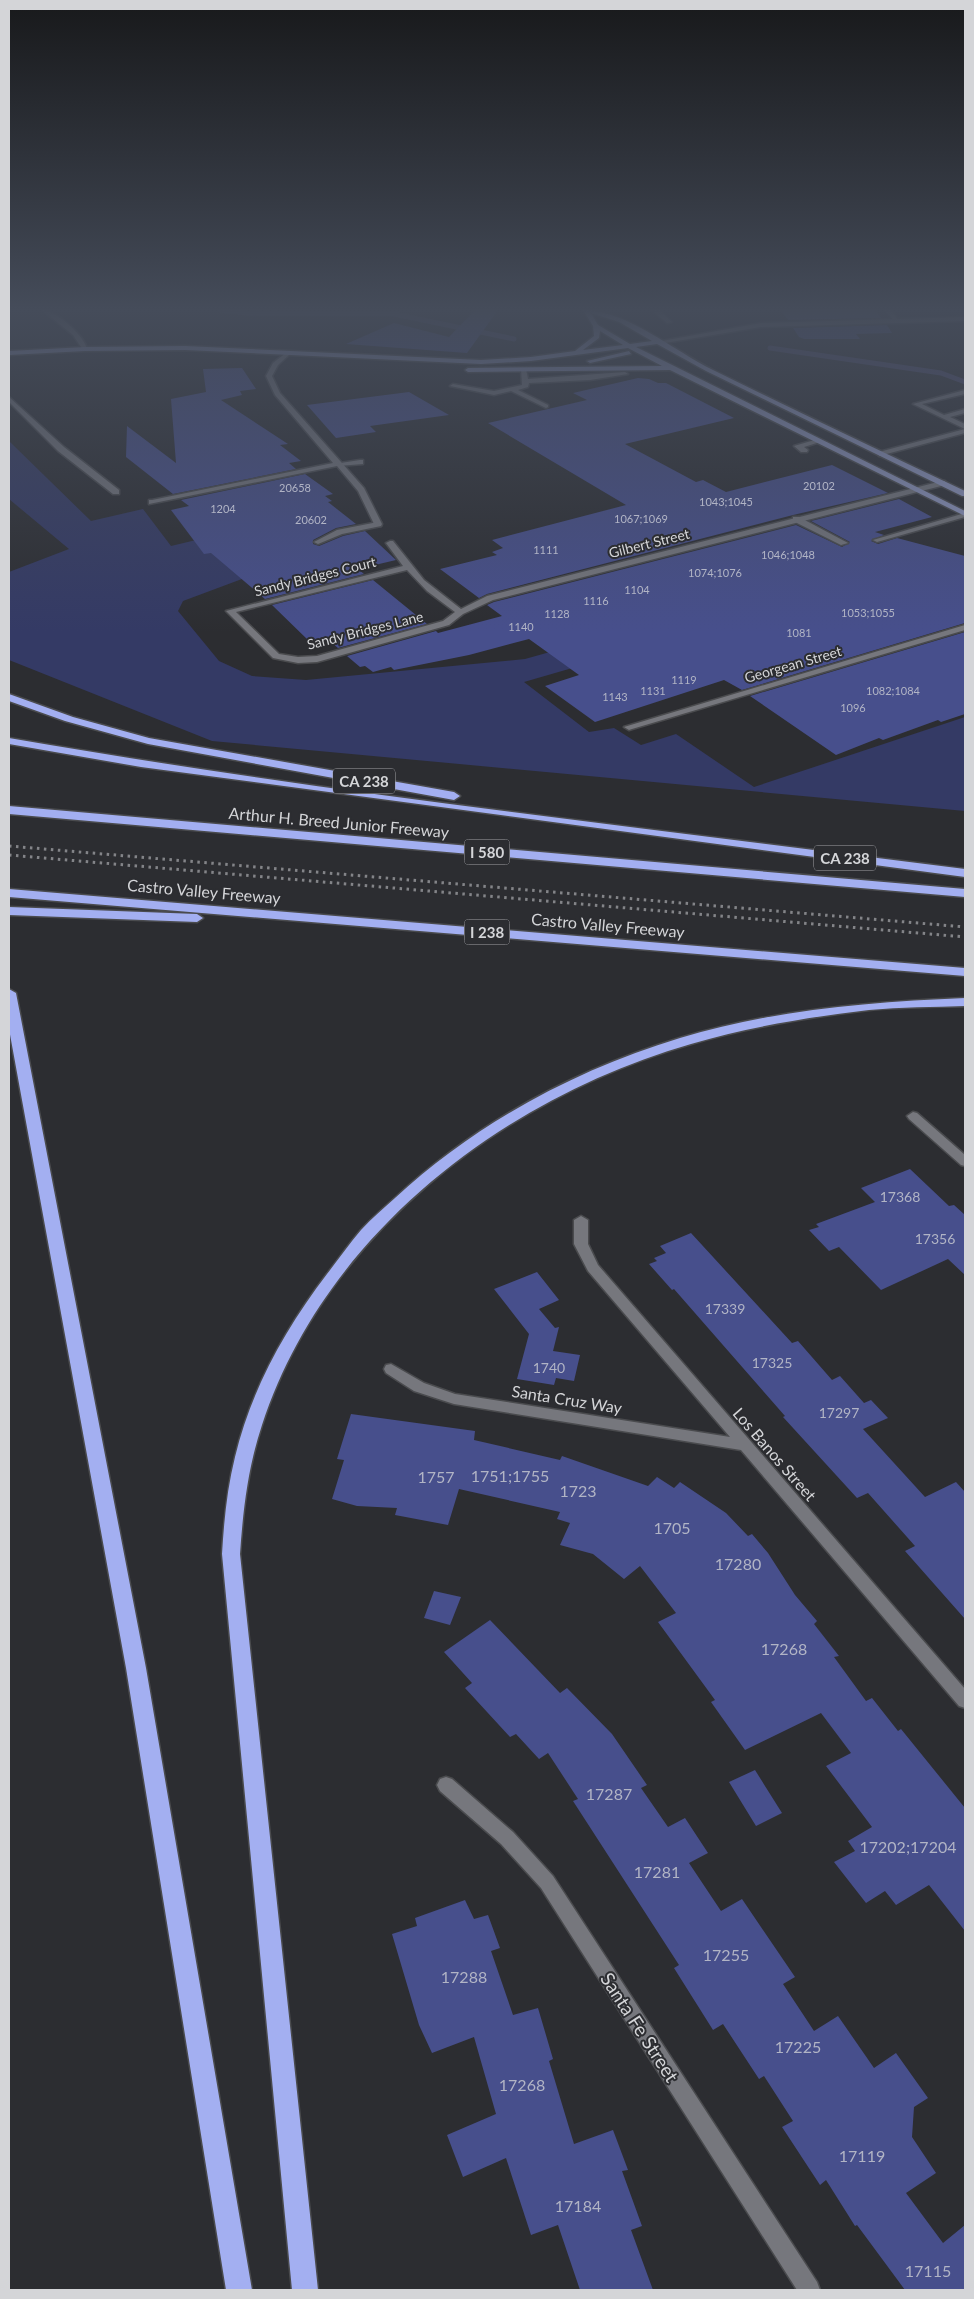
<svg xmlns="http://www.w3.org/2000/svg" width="974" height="2299" font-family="Lato,sans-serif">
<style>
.green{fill:#343a65}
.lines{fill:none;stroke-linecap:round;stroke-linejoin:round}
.stream{stroke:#4c4b72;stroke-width:5}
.building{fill:#474f8c}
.service-casing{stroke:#4a4b4e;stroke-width:3}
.minor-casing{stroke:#4a4b4e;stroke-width:3}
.tertiary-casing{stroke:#4a4b4e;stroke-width:3}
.primary-casing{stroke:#4a4b4e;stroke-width:3}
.motorway-casing{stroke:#4a4b4e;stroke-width:3}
.service{fill:#76777d;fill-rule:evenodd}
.minor{fill:#76777d;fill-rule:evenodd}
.tertiary{fill:#76777d;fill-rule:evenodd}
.primary{fill:#9199c3;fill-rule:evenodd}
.motorway{fill:#a3aff1;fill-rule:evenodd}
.rail{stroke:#838488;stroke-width:3;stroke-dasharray:2.5 4.5;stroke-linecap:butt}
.labels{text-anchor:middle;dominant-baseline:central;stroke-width:4;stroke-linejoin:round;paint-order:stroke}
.far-number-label{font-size:11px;fill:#b1b4c5}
.far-street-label{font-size:14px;fill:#d4d5d8;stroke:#2c2d31}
.number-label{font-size:14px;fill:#b1b4c5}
.shield{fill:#2c2d31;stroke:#a2a3a6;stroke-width:1}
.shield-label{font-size:15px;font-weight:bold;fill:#d4d5d8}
.street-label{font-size:16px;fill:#d4d5d8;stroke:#2c2d31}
.near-number-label{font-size:16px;fill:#b1b4c5}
.near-street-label{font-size:19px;fill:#d4d5d8;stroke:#2c2d31}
</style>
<rect width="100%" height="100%" fill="#2c2d31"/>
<path class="green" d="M 9,441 L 91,521 L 143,509 L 171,546 L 217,535 L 263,571 L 183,601 L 178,611 L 219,661 L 252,676 L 306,680 L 525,659 L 828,574 L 849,588 L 524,682 L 589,732 L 614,728 L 641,745 L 676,734 L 754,787 L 965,717 L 965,811 L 212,741 L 9,660 L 9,572 L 69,549 L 9,499 Z"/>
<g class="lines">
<path class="stream" d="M 220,310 L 247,313 L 394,314 L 514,339
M 770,348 L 941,373 L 965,382"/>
</g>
<path class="building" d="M 475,310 L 498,310 L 467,353 L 346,344 L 394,323 L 449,337 Z
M 781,310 L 876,310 L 881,318 L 788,320 Z
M 887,325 L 892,333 L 856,334 L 860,339 L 804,339 L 799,337 L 793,328 Z
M 242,368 L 256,389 L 240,391 L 242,395 L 221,400 L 288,444 L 280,445 L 301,461 L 289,463 L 296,469 L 173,494 L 126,457 L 127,426 L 176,463 L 171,399 L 206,392 L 203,369 Z
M 638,378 L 649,379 L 658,383 L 666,383 L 734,418 L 625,444 L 696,482 L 703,480 L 726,492 L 832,465 L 888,493 L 793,515 L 487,594 L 479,598 L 440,569 L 497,555 L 492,552 L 503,548 L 492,540 L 626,505 L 488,423 L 587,400 L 573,393 Z
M 409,392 L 449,415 L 370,426 L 376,432 L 336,438 L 307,405 Z
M 305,474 L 333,494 L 325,496 L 332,501 L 328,502 L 356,524 L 336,528 L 313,540 L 313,544 L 319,546 L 343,536 L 365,531 L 396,560 L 358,569 L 364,574 L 265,599 L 211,553 L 204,554 L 171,510 L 189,506 L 181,500 Z
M 899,499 L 932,517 L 875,532 L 884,535 L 871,541 L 878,544 L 897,538 L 965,556 L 965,623 L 742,690 L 724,680 L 595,722 L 545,686 L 579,675 L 529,639 L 469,655 L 394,670 L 391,667 L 373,672 L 365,666 L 360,667 L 347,656 L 436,631 L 438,633 L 502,616 L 487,605 L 494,602 L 796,525 L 842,547 L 850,542 L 811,521 Z
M 373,580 L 427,624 L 338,648 L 331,642 L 318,645 L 312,640 L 309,641 L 272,605 Z
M 965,632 L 965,714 L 941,722 L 938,720 L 883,740 L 879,738 L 836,755 L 750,696 Z
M 910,1169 L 949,1206 L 954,1205 L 965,1215 L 965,1275 L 948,1259 L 881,1290 L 839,1247 L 829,1251 L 809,1230 L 819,1227 L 816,1224 L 875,1202 L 861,1188 Z
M 691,1233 L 792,1343 L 798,1341 L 832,1380 L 840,1376 L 864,1403 L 871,1400 L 888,1418 L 863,1429 L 925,1497 L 956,1482 L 965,1492 L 965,1619 L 905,1551 L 915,1546 L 868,1493 L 857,1498 L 783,1417 L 785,1416 L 674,1289 L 672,1290 L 649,1264 L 657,1261 L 654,1258 L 666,1253 L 660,1246 Z
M 537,1272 L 559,1300 L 539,1309 L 555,1328 L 559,1327 L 553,1351 L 580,1355 L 574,1381 L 556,1378 L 554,1385 L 517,1379 L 529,1334 L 494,1289 Z
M 351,1414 L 475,1431 L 474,1440 L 560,1460 L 562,1456 L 648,1486 L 657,1477 L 674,1488 L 680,1482 L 726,1513 L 748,1536 L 752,1534 L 768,1553 L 795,1595 L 817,1621 L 814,1624 L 839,1656 L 834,1657 L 866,1701 L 872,1698 L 898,1731 L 901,1729 L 965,1808 L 965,1931 L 929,1885 L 896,1905 L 885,1891 L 866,1903 L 834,1862 L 855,1851 L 848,1841 L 872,1827 L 826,1766 L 851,1753 L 821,1713 L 745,1750 L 711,1702 L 715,1700 L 658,1622 L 676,1613 L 640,1566 L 624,1579 L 593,1554 L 560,1545 L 570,1523 L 557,1519 L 560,1512 L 459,1489 L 448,1525 L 395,1515 L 397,1508 L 357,1506 L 332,1499 L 344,1460 L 337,1459 Z
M 434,1591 L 461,1597 L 450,1625 L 424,1618 Z
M 490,1620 L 560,1693 L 567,1688 L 612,1734 L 647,1785 L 641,1788 L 668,1827 L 685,1818 L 708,1853 L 689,1863 L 721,1911 L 742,1899 L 795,1977 L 783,1984 L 814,2031 L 838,2016 L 874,2068 L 896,2053 L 928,2098 L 914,2107 L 912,2137 L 936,2173 L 906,2193 L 943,2243 L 965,2225 L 965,2290 L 905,2290 L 857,2225 L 855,2226 L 826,2180 L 820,2185 L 782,2127 L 793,2121 L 764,2076 L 759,2079 L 723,2024 L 713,2030 L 674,1968 L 679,1965 L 573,1801 L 578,1799 L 548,1753 L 539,1759 L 516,1734 L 510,1737 L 465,1688 L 472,1683 L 444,1652 Z
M 755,1770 L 782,1813 L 756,1826 L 729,1782 Z
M 465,1900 L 474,1919 L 488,1915 L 500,1948 L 491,1951 L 513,2015 L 538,2008 L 553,2059 L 549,2061 L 574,2144 L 613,2130 L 628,2170 L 622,2171 L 642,2226 L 631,2230 L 653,2290 L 580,2290 L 558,2225 L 531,2235 L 506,2158 L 463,2177 L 447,2135 L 496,2114 L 474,2037 L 432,2053 L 419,2025 L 392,1934 L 417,1926 L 415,1918 Z"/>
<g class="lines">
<defs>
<path id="service" d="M 652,310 L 659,310 L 672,322 L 667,323 Z
M 521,368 L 526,369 L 528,379 L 625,372 L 628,374 L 590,380 L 529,383 L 528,387 L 518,390 L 548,405 L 548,407 L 546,408 L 511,391 L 494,395 L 450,386 L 453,384 L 494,391 L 522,385 Z
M 965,390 L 965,394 L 922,404 L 944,415 L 965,409 L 965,413 L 950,417 L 965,424 L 965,433 L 879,456 L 879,452 L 965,429 L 913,404 Z
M 818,439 L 822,441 L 820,442 L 804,447 L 808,450 L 807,452 L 801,452 L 794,446 Z
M 360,460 L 363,460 L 363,464 L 338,466 L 334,464 Z
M 965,513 L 965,517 L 877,542 L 873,540 Z
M 793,517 L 799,517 L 848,543 L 841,545 L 793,521 Z
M 378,522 L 381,522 L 381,526 L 342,534 L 318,544 L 314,542 L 337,530 Z"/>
<path id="minor" d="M 42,310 C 56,310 86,337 87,350 L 83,350 L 73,335 Z
M 885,310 L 891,310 L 899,322 L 895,322 Z
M 287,352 L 290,354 L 278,365 L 272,376 L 280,393 L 364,488 L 382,524 L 381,526 L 375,526 L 358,491 L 337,466 L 149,504 L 149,500 L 152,500 L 333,463 L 275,395 L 266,376 L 273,363 Z
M 9,397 L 64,447 L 119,490 L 119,494 L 113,494 L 58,451 L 9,402 Z
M 942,481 L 945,481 L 945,485 L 493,600 L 463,614 L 449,625 L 317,662 L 298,663 L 273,658 L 226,611 L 403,566 L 386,543 L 390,541 L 393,541 L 424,580 L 461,609 L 487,596 ZM 407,570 L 427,591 L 455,612 L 443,621 L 317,656 L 298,657 L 279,654 L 236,612 Z
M 965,625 L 965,630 L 632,729 L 629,730 L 624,727 Z
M 913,1112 L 917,1113 L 965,1155 L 965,1166 L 961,1165 L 909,1119 L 907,1116 Z
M 581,1216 L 588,1220 L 588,1244 L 598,1265 L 965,1689 L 965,1708 L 959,1706 L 741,1450 L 454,1404 L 414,1391 L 386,1373 L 384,1369 L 386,1365 L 391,1364 L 424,1383 L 455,1394 L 730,1437 L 588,1271 L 574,1244 L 574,1220 Z
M 446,1777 L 452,1779 L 513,1832 L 553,1876 L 817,2282 L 820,2290 L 797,2290 L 541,1888 L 501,1844 L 440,1791 L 437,1785 L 440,1779 Z"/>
<path id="tertiary" d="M 965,317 L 965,321 L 761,327 L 659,344 L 656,342 L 761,323 Z"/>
<path id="primary" d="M 583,310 C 627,310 674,351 713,370 C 796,411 881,451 965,491 L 965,496 L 962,496 L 706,371 L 657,344 L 636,347 L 965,511 L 965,516 L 670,370 L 468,372 L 465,370 L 468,368 L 662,366 L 628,348 L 531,361 L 481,364 L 185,350 L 85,351 L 9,355 L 9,351 L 85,347 L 185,346 L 481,360 L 531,357 L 575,351 L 594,336 L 593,326 ZM 591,313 L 619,322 L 652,341 L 630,344 L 598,325 ZM 600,331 L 623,345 L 583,350 L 599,338 Z
M 629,351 L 631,354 L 590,363 L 587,361 Z"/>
<path id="motorway" d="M 9,694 L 73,717 L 149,738 L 454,792 L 460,796 L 454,800 L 148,744 L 65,721 L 9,701 Z
M 9,738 C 325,793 647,828 965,869 L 965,877 L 141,767 L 9,744 Z
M 9,806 L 965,889 L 965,897 L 9,814 Z
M 9,889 L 965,968 L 965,976 L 9,897 Z
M 9,907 L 197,914 L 203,918 L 197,922 L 9,915 Z
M 9,989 L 16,993 L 146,1668 L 252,2290 L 226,2290 L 126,1668 L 9,1029 Z
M 965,998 L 965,1006 C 933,1007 901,1007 869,1010 C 809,1017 749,1027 691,1044 C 503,1098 324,1235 262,1425 C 248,1467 243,1510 240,1554 L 318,2290 L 292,2290 L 222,1554 C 224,1521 227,1489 235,1457 C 251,1390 285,1329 327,1274 C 338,1260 349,1244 361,1230 C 372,1218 384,1208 395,1198 C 476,1123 575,1070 680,1038 C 773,1010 868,1002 965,998 Z"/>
</defs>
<use href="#service" class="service-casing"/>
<use href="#minor" class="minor-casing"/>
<use href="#tertiary" class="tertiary-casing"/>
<use href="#primary" class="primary-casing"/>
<use href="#motorway" class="motorway-casing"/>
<use href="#service" class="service"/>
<use href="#minor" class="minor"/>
<use href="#tertiary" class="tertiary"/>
<use href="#primary" class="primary"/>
<use href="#motorway" class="motorway"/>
<path class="rail" d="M 9,846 L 965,927
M 9,855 L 965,937"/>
</g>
<linearGradient id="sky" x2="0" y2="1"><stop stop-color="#18191b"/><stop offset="0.49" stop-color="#454c5a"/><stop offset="1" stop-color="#454c5a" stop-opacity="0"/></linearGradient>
<rect width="974" height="632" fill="url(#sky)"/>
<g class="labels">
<g class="far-number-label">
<text x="819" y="485">20102</text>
<text x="295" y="487">20658</text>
<text x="726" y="501">1043;1045</text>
<text x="223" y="508">1204</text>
<text x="641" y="518">1067;1069</text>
<text x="311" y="519">20602</text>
<text x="546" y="549">1111</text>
<text x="788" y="554">1046;1048</text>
<text x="715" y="572">1074;1076</text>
<text x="637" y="589">1104</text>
<text x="596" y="600">1116</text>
<text x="868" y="612">1053;1055</text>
<text x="557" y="613">1128</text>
<text x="521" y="626">1140</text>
<text x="799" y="632">1081</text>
<text x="684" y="679">1119</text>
<text x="653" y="690">1131</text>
<text x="893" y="690">1082;1084</text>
<text x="615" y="696">1143</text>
<text x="853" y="707">1096</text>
</g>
<g class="far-street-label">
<text transform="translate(649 543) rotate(-14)">Gilbert Street</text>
<text transform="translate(315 576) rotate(-14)">Sandy Bridges Court</text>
<text transform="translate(365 630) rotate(-14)">Sandy Bridges Lane</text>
<text transform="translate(793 664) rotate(-16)">Georgean Street</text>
</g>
<g class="number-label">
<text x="900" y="1196">17368</text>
<text x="935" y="1238">17356</text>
<text x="725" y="1308">17339</text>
<text x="772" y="1362">17325</text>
<text x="549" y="1367">1740</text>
<text x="839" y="1412">17297</text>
</g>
<g class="shield">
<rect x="333" y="768.5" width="62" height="25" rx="4"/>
<rect x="464.5" y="839.5" width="45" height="25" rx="4"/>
<rect x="814" y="845.5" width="62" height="25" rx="4"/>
<rect x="464.5" y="919.5" width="45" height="25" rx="4"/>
</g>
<g class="shield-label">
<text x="364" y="781">CA 238</text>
<text x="487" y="852">I 580</text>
<text x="845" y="858">CA 238</text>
<text x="487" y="932">I 238</text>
</g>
<g class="street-label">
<text transform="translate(339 822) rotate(5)">Arthur H. Breed Junior Freeway</text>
<text transform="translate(204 891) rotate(5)">Castro Valley Freeway</text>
<text transform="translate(608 925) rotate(5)">Castro Valley Freeway</text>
<text transform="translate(567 1399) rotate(9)">Santa Cruz Way</text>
<text transform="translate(775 1454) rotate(49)">Los Banos Street</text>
</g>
<g class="near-number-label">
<text x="510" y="1475">1751;1755</text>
<text x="436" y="1476">1757</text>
<text x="578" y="1490">1723</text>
<text x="672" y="1527">1705</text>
<text x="738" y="1563">17280</text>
<text x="784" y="1648">17268</text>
<text x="609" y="1793">17287</text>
<text x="908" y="1846">17202;17204</text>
<text x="657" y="1871">17281</text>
<text x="726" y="1954">17255</text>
<text x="464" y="1976">17288</text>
<text x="798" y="2046">17225</text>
<text x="522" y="2084">17268</text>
<text x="862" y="2155">17119</text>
<text x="578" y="2205">17184</text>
<text x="928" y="2270">17115</text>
</g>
<g class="near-street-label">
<text transform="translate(640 2027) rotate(57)">Santa Fe Street</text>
</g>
</g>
<rect width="974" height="2299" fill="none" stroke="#d4d5d8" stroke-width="20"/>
</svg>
